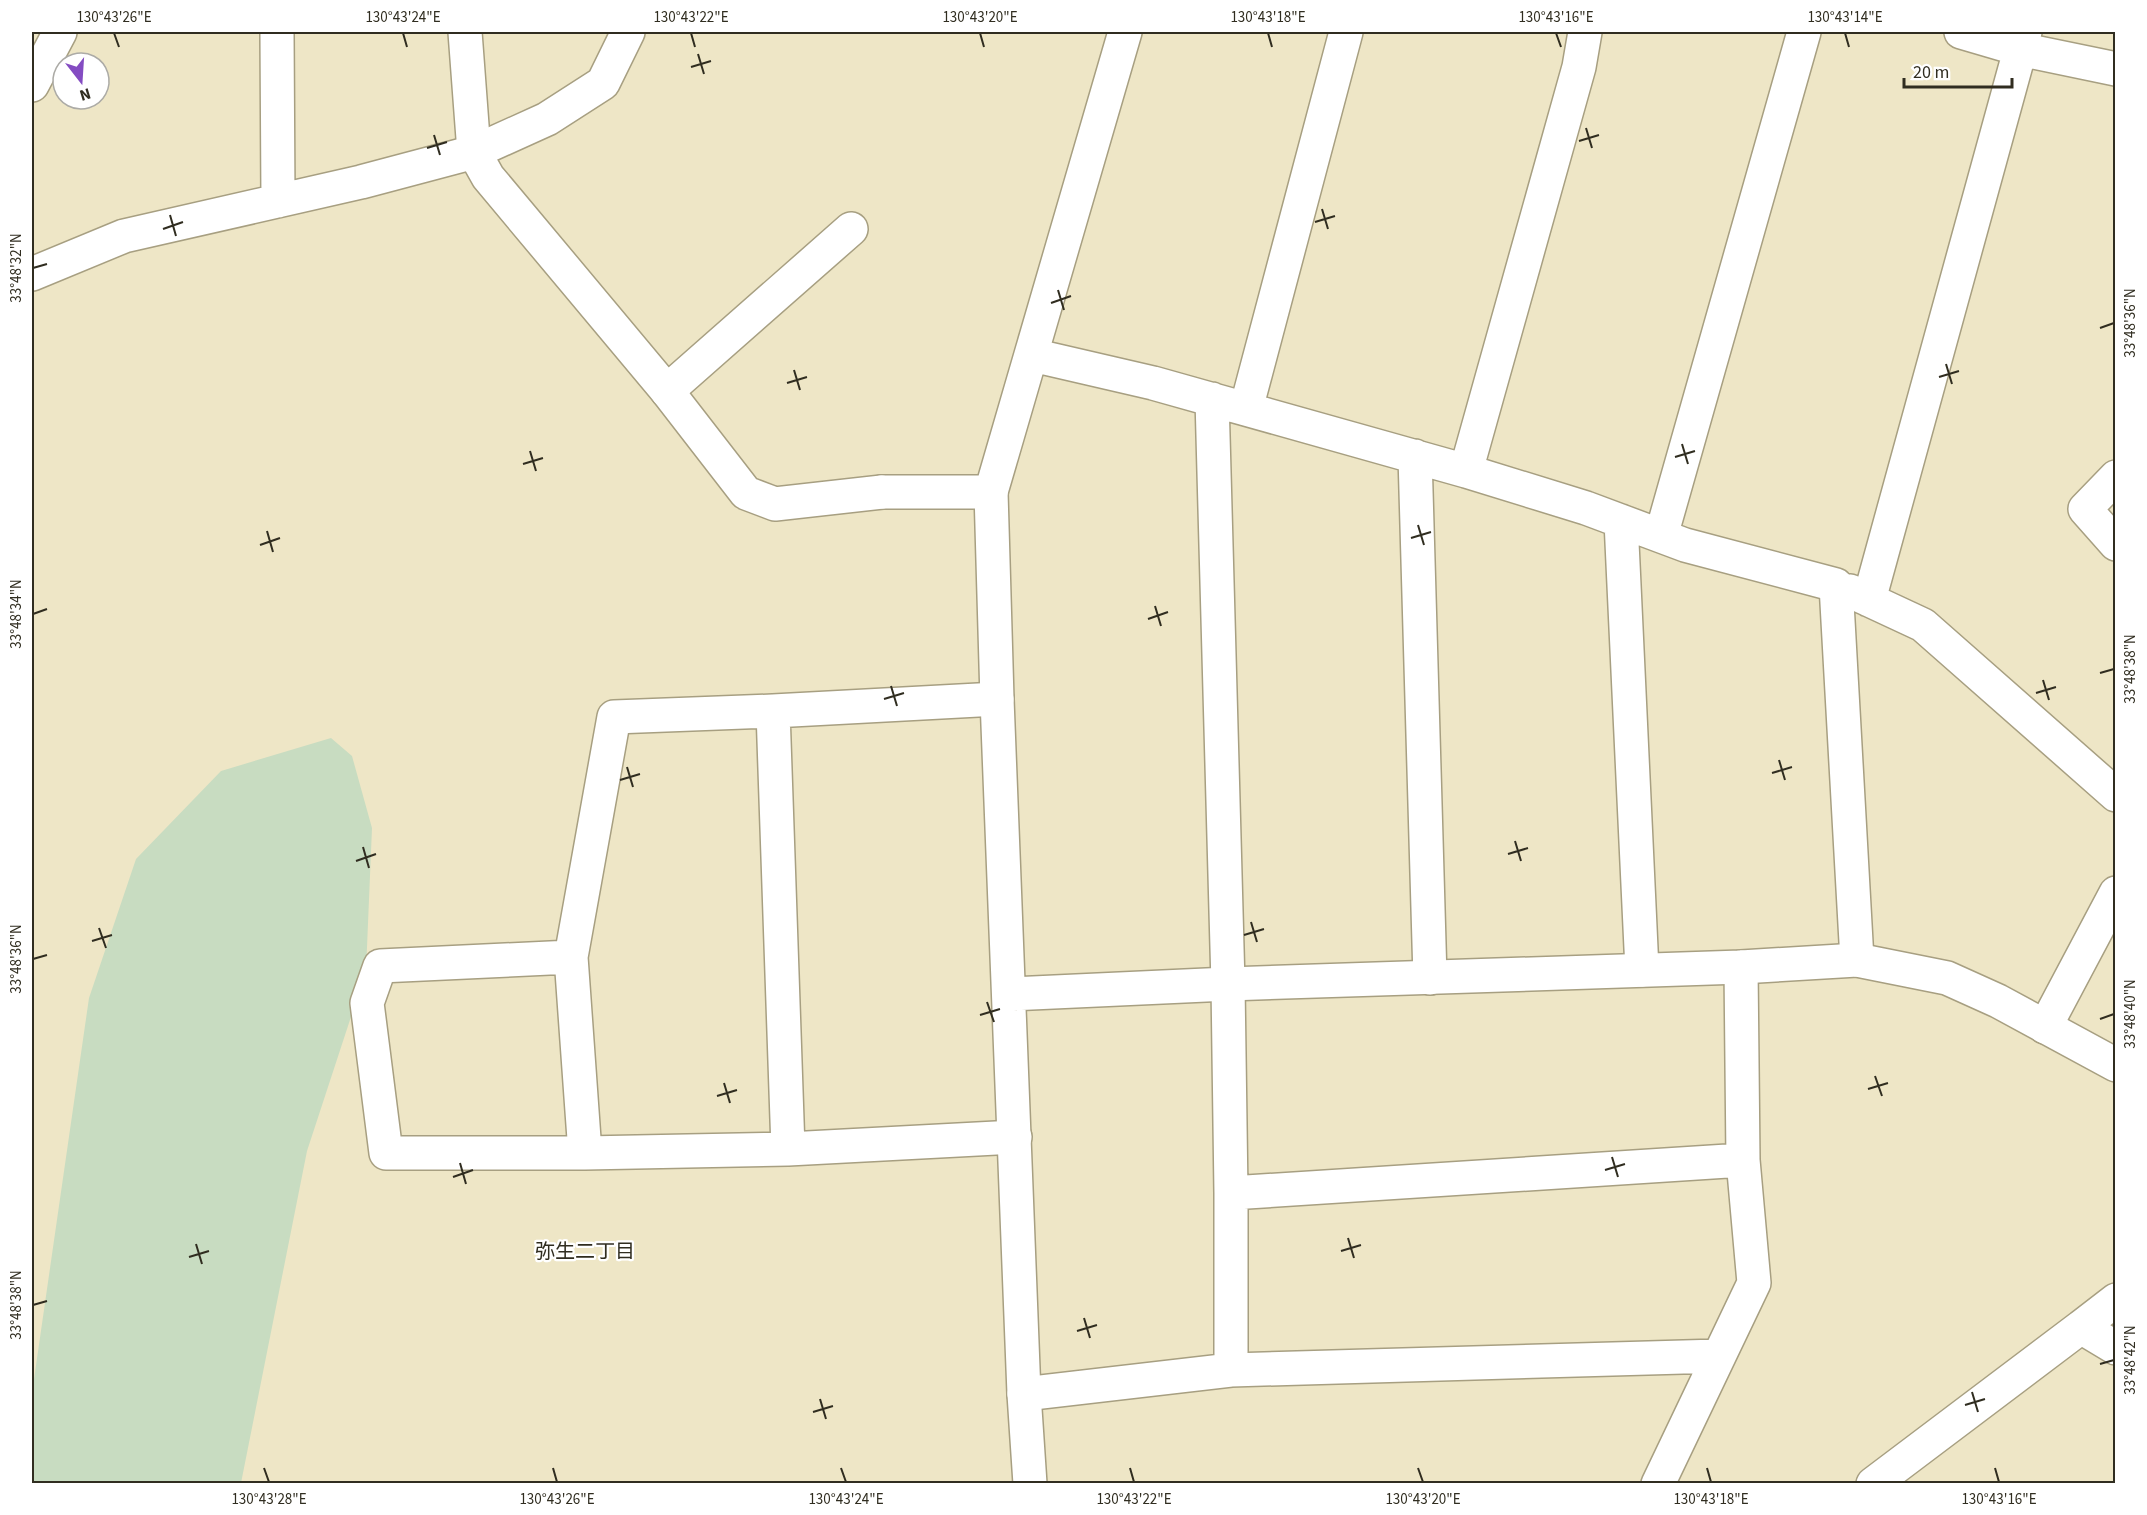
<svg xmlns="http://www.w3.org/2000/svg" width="2147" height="1515" font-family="'Source Sans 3','Noto Sans JP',sans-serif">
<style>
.green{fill:#c8dcc1}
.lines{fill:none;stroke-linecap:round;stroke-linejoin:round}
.minor-casing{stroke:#a79f81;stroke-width:36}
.tertiary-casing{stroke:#a79f81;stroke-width:36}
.minor{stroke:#fff;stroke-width:33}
.tertiary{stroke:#fff;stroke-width:33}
.ticks{fill:none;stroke:#302d20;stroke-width:2}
.labels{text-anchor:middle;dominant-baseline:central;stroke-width:4.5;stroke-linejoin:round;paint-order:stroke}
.neighbourhood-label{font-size:20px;fill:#302d20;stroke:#fff}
.neatline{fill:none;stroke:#302d20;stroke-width:2}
.ticks-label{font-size:15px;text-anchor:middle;fill:#302d20}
</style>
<rect width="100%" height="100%" fill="#eee6c6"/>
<path class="green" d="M 331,738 L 352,756 L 372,828 L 366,971 L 307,1151 L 241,1483 L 32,1484 L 32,1393 L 89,998 L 136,859 L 221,771 Z"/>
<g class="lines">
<defs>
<path id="minor" d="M 277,32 L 278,201
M 1961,32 L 2019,49 L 2116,69
M 32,85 L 60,32
M 32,274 L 124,236 L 361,182 L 474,152 L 547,119 L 603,83 L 628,32
M 1032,355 L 1153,383 L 1466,471 L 1586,508 L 1685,545 L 1836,585 L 1857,960
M 667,391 L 851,229
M 1212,399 L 1228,984 L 1231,1193
M 1246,409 L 1346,32
M 1415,456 L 1430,978
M 1466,471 L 1579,67 L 1585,32
M 2116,477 L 2085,509 L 2116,544
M 882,492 L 991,492 L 1125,32
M 1621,521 L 1642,970
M 1661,536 L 1804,32
M 1850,591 L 1923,625 L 2116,795
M 1869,600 L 2025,32
M 997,699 L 773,711 L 614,717 L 571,957 L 380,966 L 367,1003 L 386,1153 L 585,1153 L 788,1149 L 1015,1137
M 773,711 L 788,1149
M 571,957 L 585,1153
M 2045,1027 L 2116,893
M 2116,1300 L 2081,1327 L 2116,1348
M 1719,1356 L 1231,1370 L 1231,1193 L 1743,1160
M 1024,1394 L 1231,1370
M 1658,1484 L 1754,1283 L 1743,1160 L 1741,967
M 1873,1484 L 2081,1327"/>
<path id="tertiary" d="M 465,32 L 474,152 L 488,177 L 667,391 L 746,493 L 775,504 L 882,492
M 991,492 L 997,699 L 1024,1394 L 1030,1484
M 1009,994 L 1228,984 L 1741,967 L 1857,960 L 1947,978 L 1998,1001 L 2116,1065"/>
</defs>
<use href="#minor" class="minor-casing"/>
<use href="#tertiary" class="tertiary-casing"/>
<use href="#minor" class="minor"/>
<use href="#tertiary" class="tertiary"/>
</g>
<path class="ticks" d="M 114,33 L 119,47M 403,33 L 407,47M 691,33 L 695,47M 980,33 L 984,47M 1268,33 L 1272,47M 1556,33 L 1561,47M 1845,33 L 1849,47M 698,54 L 704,74M 691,67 L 711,61M 1586,128 L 1592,148M 434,135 L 440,155M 1579,141 L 1599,135M 427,148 L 447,142M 1322,209 L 1328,229M 170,215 L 176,236M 1315,222 L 1335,216M 163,229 L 183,222M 33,268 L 47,264M 1058,290 L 1064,310M 1051,303 L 1071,296M 2100,328 L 2114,323M 1946,364 L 1952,384M 794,370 L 800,390M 1939,377 L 1959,371M 787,383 L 807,377M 1682,444 L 1688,464M 530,451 L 536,471M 1675,457 L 1695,451M 523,464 L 543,458M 1418,525 L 1424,545M 267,531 L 273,552M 1411,538 L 1431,532M 260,545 L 280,538M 1155,606 L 1161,626M 33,614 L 47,609M 1148,619 L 1168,612M 2100,673 L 2114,669M 2043,680 L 2049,700M 891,686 L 897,706M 2036,693 L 2056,687M 884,699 L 904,693M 1779,760 L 1785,780M 627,767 L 633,787M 1772,773 L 1792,767M 620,780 L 640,774M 1515,841 L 1521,861M 363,847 L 369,868M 1508,854 L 1528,848M 356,861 L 376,854M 1251,922 L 1257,942M 99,928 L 106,948M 1244,935 L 1264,929M 92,941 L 112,935M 33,959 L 47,955M 987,1002 L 994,1022M 980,1015 L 1000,1009M 2100,1019 L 2114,1014M 1875,1076 L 1882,1096M 724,1083 L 730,1103M 1868,1089 L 1888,1083M 717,1096 L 737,1090M 1612,1157 L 1618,1177M 460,1163 L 466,1184M 1605,1170 L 1625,1164M 453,1177 L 473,1170M 1348,1238 L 1354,1258M 196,1244 L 202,1264M 1341,1251 L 1361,1245M 189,1257 L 209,1251M 33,1305 L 47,1301M 1084,1318 L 1090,1338M 1077,1331 L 1097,1325M 2100,1364 L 2114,1360M 1972,1392 L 1978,1412M 820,1399 L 826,1419M 1965,1405 L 1985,1399M 813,1412 L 833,1406M 264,1468 L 269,1482M 553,1468 L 557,1482M 841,1468 L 846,1482M 1130,1468 L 1134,1482M 1418,1468 L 1423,1482M 1707,1468 L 1711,1482M 1995,1468 L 1999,1482"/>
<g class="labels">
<g class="neighbourhood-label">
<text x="585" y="1252">弥生二丁目</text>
</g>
</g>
<rect width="2147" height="1515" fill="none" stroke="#ffffff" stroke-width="66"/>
<g transform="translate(81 81) rotate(163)"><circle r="28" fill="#ffffff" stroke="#acaba6" stroke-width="1.5"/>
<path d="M0-4.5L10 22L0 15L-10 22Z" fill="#844cc2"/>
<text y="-9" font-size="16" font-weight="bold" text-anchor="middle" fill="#302d20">N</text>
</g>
<path d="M1904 78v9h108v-9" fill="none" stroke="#302d20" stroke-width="3"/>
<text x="1913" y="78" font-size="18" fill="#302d20" stroke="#ffffff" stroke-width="4.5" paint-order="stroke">20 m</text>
<rect x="33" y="33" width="2081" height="1449" class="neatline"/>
<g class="ticks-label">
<text x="114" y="22">130°43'26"E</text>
<text x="403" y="22">130°43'24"E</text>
<text x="691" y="22">130°43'22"E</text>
<text x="980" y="22">130°43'20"E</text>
<text x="1268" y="22">130°43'18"E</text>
<text x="1556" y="22">130°43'16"E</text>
<text x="1845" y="22">130°43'14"E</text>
<text transform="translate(16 268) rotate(-90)" y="5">33°48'32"N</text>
<text transform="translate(2130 323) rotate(-90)" y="5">33°48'36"N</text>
<text transform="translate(16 614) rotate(-90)" y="5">33°48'34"N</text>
<text transform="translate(2130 669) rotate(-90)" y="5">33°48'38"N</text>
<text transform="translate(16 959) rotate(-90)" y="5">33°48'36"N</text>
<text transform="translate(2130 1014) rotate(-90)" y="5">33°48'40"N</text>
<text transform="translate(16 1305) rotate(-90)" y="5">33°48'38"N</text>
<text transform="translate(2130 1360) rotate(-90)" y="5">33°48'42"N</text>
<text x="269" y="1504">130°43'28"E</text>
<text x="557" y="1504">130°43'26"E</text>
<text x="846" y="1504">130°43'24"E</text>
<text x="1134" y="1504">130°43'22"E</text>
<text x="1423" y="1504">130°43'20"E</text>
<text x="1711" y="1504">130°43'18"E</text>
<text x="1999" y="1504">130°43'16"E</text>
</g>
</svg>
